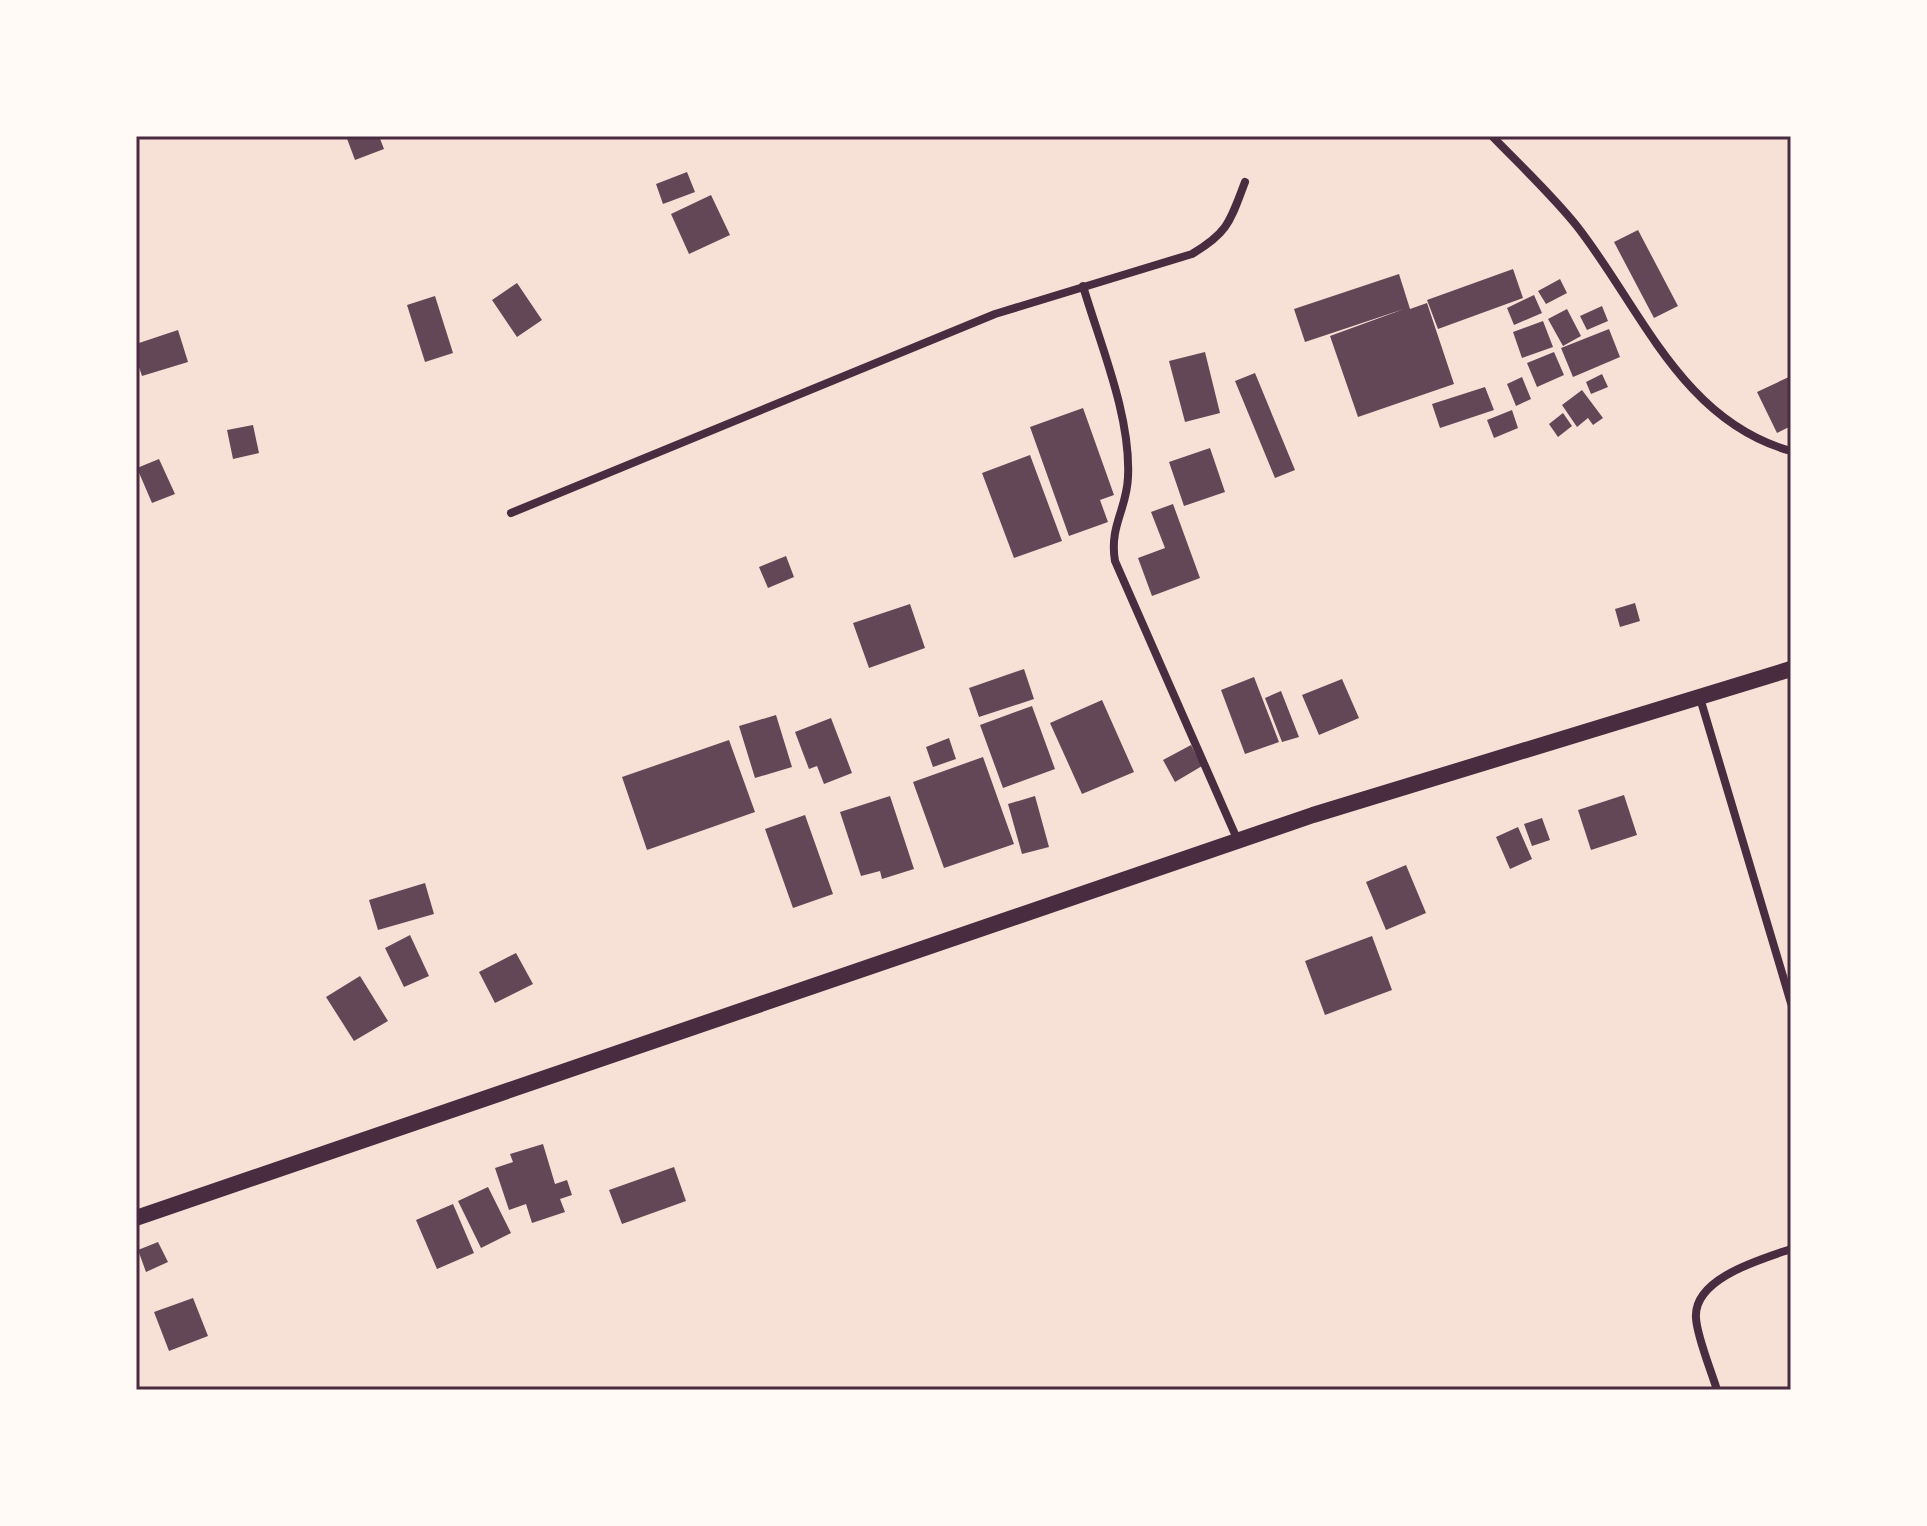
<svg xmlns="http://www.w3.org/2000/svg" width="1927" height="1526" font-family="Commissioner,sans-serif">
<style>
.building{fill:#644757}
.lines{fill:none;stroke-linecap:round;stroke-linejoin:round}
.minor{stroke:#4a2c40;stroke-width:8}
.secondary{stroke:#4a2c40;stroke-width:16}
.neatline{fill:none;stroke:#4a2c40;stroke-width:3}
</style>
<rect width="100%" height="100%" fill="#f7e1d7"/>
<path class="building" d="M 346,136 L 379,136 L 384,149 L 355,160 Z
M 687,172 L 695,192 L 663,204 L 656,184 Z
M 711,195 L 730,235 L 689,254 L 671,214 Z
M 1638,230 L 1678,306 L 1654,318 L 1614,242 Z
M 1513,269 L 1523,298 L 1438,329 L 1427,300 Z
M 1399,274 L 1410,309 L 1427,303 L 1454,384 L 1358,417 L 1330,336 L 1404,309 L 1305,342 L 1294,309 Z
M 1560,279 L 1567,293 L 1546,304 L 1538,291 Z
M 517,283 L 542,320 L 517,337 L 492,300 Z
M 1534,295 L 1542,313 L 1514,325 L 1507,308 Z
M 435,296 L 453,353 L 425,362 L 407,305 Z
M 1602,306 L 1608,321 L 1587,330 L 1580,316 Z
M 1567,309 L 1581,336 L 1563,346 L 1548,319 Z
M 1543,321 L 1553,347 L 1522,358 L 1513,332 Z
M 1609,329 L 1620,357 L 1573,377 L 1561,348 Z
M 178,330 L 188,362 L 142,376 L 136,358 L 136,344 Z
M 1205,352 L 1220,413 L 1185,422 L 1169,361 Z
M 1554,352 L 1564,375 L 1537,387 L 1527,363 Z
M 1255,373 L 1295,470 L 1275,478 L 1235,381 Z
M 1602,374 L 1608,387 L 1591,394 L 1586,382 Z
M 1791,376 L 1791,426 L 1777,433 L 1757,392 Z
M 1522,377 L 1531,399 L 1516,406 L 1507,384 Z
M 1485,387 L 1494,410 L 1440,428 L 1432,404 Z
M 1582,390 L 1603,418 L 1593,425 L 1588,418 L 1577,427 L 1562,405 Z
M 1083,408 L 1114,495 L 1100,500 L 1108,522 L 1069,536 L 1030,427 Z
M 1512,410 L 1518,428 L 1494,438 L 1487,420 Z
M 1563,413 L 1572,426 L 1558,437 L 1549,424 Z
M 253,425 L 259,453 L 233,459 L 227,430 Z
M 1210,448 L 1225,492 L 1184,506 L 1169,462 Z
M 1030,455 L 1062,541 L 1014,558 L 982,473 Z
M 159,459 L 175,494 L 152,503 L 137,468 Z
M 1173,504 L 1200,578 L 1152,596 L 1138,558 L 1165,548 L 1151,512 Z
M 786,556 L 794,577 L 768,588 L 759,567 Z
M 1635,603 L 1640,621 L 1620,627 L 1615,609 Z
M 910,604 L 925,648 L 869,668 L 853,623 Z
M 1024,669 L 1034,699 L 979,717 L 969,688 Z
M 1254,677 L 1279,742 L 1245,754 L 1221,690 Z
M 1342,679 L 1359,718 L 1319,735 L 1302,695 Z
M 1281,691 L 1299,737 L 1282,742 L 1265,698 Z
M 1102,700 L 1134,772 L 1082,794 L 1050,723 Z
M 1032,706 L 1055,769 L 1003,788 L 980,725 Z
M 776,715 L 792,767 L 755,778 L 739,726 Z
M 831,718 L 852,773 L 824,784 L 817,766 L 809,769 L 795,732 Z
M 949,738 L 956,759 L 933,767 L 926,747 Z
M 729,740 L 755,812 L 647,850 L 622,777 Z
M 1191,745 L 1202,766 L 1175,782 L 1163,760 Z
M 983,757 L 1014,844 L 944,868 L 913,782 Z
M 1624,795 L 1637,835 L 1591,850 L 1578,810 Z
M 890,796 L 914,869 L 882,879 L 880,871 L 861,876 L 840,812 Z
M 1035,796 L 1049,847 L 1022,854 L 1008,804 Z
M 805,815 L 833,894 L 793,908 L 765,829 Z
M 1542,818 L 1550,840 L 1532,846 L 1524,824 Z
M 1518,827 L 1532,859 L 1510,869 L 1496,837 Z
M 1406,865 L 1426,913 L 1386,930 L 1366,882 Z
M 425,883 L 434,914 L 378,930 L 369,900 Z
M 410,935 L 429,976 L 404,987 L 385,948 Z
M 1372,936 L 1392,990 L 1325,1015 L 1305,961 Z
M 516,953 L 533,984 L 495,1003 L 479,972 Z
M 360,976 L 388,1021 L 354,1041 L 326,997 Z
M 543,1144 L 555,1184 L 567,1180 L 572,1195 L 560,1199 L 565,1212 L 532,1223 L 526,1204 L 509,1210 L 495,1168 L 513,1162 L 510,1154 Z
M 674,1167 L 686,1201 L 622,1224 L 609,1190 Z
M 488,1187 L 511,1233 L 481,1248 L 458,1201 Z
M 453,1204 L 474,1253 L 437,1269 L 416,1220 Z
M 158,1242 L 168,1262 L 146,1272 L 138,1250 Z
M 193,1298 L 208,1336 L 169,1351 L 154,1312 Z"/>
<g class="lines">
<path class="minor" d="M 1492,136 C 1520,165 1551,194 1576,225 C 1640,306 1681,421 1791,451
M 1083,286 C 1100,344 1131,416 1128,477 C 1127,509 1109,526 1115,561 L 1238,841
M 511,513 L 995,314 L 1192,254 C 1229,232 1230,221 1245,182
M 1700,698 L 1791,1003
M 1717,1390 C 1711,1370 1697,1337 1696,1318 C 1693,1278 1762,1259 1791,1249"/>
<path class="secondary" d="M 136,1218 L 1313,815 L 1791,669"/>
</g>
<rect width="1927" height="1526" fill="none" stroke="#fffaf5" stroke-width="276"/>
<rect x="138" y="138" width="1651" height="1250" class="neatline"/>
</svg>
